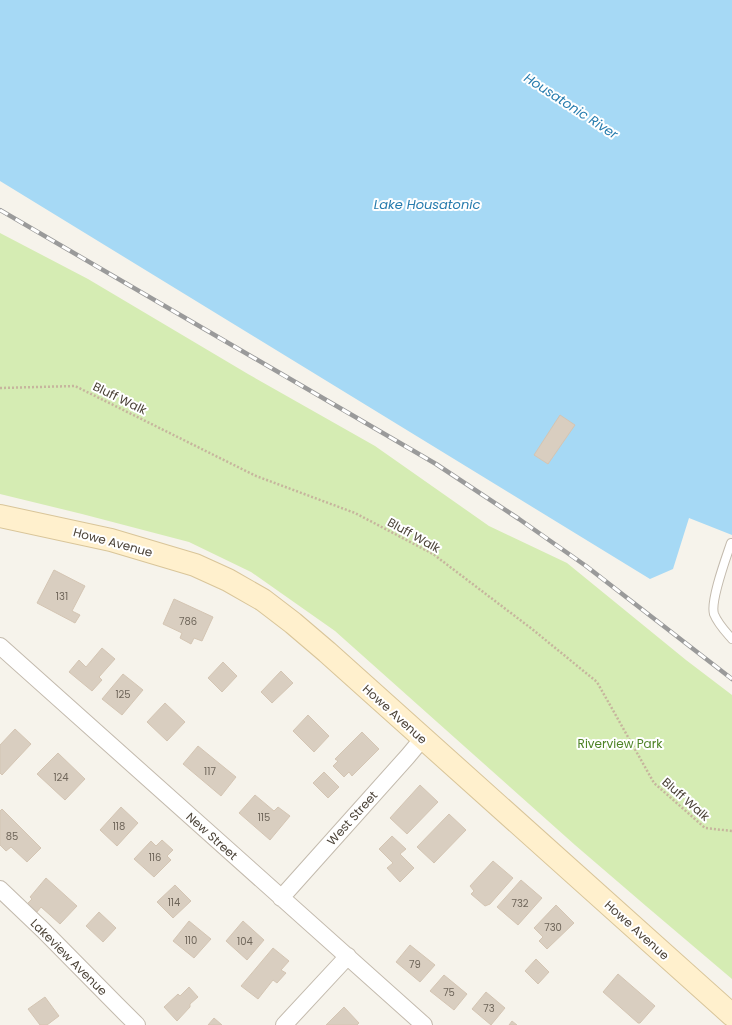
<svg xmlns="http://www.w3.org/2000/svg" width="732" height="1025" font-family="Poppins,sans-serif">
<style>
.green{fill:#d5ecb3}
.water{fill:#a6d9f5}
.building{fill:#d9cec0;stroke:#d4c5b3}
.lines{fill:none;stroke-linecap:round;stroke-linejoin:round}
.lane-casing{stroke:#c3baad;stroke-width:10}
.street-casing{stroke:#c3baad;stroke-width:18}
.secondary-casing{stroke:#d9c599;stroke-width:24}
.path{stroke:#c6b59d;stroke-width:2.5;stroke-dasharray:2 2;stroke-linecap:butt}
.lane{stroke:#fff;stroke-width:8}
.street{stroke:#fff;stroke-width:16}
.secondary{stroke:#fff0cd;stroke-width:22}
.rail-casing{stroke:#9a9a9a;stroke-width:4.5}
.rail{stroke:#fff;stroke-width:3;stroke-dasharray:9;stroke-linecap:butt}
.labels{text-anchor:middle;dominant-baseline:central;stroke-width:4;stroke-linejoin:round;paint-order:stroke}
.number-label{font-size:10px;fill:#6f665a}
.street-label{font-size:12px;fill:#4c4338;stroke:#fff}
.park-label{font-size:12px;fill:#4e8326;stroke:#fff}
.water-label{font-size:13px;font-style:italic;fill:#277cae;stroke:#fff}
</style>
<rect width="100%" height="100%" fill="#f6f3eb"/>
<path class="green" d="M 0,233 L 88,279 L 248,374 L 375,446 L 489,526 L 567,563 L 686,660 L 732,695 L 732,979 L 646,906 L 575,845 L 335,631 L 251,572 L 189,542 L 82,514 L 0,494 Z"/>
<path class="water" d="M 0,0 L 732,0 L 732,535 L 689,518 L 673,569 L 650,579 L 0,181 Z"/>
<path class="building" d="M 560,415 L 575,425 L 548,464 L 534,455 Z
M 54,570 L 85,586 L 72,611 L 80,615 L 75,623 L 37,603 Z
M 174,599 L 213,617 L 202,641 L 194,638 L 191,644 L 180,638 L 182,633 L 163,624 Z
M 102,648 L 115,659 L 99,677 L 102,680 L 92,691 L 69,672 L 79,660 L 86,667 Z
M 223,662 L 237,676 L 222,692 L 208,678 Z
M 281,671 L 293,683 L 272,703 L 261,692 Z
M 123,674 L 143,690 L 122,715 L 102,699 Z
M 165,703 L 185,722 L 167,741 L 147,722 Z
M 308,715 L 329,736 L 314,752 L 293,731 Z
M 15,729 L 31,744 L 2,775 L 0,773 L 0,745 Z
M 362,732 L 379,749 L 352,776 L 349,772 L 344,777 L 333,766 L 338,761 L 335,759 Z
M 198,746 L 236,777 L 221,796 L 183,764 Z
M 58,753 L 85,779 L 65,800 L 37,774 Z
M 324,772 L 339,787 L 328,798 L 313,783 Z
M 420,785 L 438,802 L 407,834 L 390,818 Z
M 255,795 L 274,811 L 278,807 L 290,816 L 270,840 L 239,813 Z
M 121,807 L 138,823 L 117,846 L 100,830 Z
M 2,809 L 41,848 L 27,862 L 11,847 L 6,851 L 0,845 L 0,811 Z
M 449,814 L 466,830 L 434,863 L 417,847 Z
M 392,836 L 406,849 L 400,854 L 414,868 L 400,882 L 387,868 L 393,863 L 379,849 Z
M 162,840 L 173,850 L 167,856 L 171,860 L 154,877 L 134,859 L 151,841 L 156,846 Z
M 493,861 L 513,878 L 490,904 L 485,906 L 471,894 L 474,891 L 470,886 Z
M 46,878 L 77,906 L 60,924 L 41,907 L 37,912 L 27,904 L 32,899 L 30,897 Z
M 521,880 L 542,898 L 518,925 L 497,907 Z
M 175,885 L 191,901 L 173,918 L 157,902 Z
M 556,905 L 574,923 L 547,949 L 539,941 L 543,937 L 534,928 Z
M 99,912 L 116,928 L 103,942 L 86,926 Z
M 189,921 L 211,939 L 194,958 L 173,941 Z
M 243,921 L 264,940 L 247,960 L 226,941 Z
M 410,945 L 435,965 L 420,982 L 396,962 Z
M 273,948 L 289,961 L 281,970 L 286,973 L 277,983 L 273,980 L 258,999 L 241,986 Z
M 536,959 L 549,972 L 538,984 L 525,971 Z
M 618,974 L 655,1006 L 640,1023 L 638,1023 L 603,992 Z
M 444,975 L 467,994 L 454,1010 L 430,991 Z
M 189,987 L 198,997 L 190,1004 L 190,1007 L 177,1021 L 164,1007 L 178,994 L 180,996 Z
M 486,992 L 505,1008 L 491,1025 L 472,1009 Z
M 45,997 L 59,1016 L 47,1025 L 40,1025 L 28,1009 Z
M 344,1007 L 359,1023 L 357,1025 L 326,1025 Z
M 214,1018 L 222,1025 L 208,1025 Z
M 512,1021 L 517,1025 L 509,1025 Z"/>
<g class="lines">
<defs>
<path id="lane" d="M 731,543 C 726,558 710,601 714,614 C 718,624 725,631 732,639"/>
<path id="street" d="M 0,646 L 424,1025
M 0,889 L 43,930 L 116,1004 L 137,1025
M 281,898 L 408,756 L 423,738
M 284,1025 L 348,956"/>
<path id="secondary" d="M 0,516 L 111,540 L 195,565 L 228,580 L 263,600 L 293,623 L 327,652 L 732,1015"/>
</defs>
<use href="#lane" class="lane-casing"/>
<use href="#street" class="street-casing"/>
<use href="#secondary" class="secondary-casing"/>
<path class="path" d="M 0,388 L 75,386 L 256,476 L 355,513 L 433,554 L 532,629 L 597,682 L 654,783 L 705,828 L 732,831"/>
<use href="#lane" class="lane"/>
<use href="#street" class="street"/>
<use href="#secondary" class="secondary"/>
<defs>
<path id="rail" d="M 0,210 L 436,464 L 519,519 L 586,566 L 732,679"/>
</defs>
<use href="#rail" class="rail-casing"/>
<use href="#rail" class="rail"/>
</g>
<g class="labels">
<g class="number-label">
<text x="62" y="596">131</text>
<text x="188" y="621">786</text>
<text x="123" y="694">125</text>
<text x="210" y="771">117</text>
<text x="61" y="777">124</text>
<text x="264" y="817">115</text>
<text x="119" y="826">118</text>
<text x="12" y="836">85</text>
<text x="155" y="857">116</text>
<text x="174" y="902">114</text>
<text x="520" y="903">732</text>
<text x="553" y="927">730</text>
<text x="191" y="940">110</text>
<text x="245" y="941">104</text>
<text x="415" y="964">79</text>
<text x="449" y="992">75</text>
<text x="489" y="1008">73</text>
</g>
<g class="street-label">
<text transform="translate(120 398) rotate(26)">Bluff Walk</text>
<text transform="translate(414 535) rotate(29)">Bluff Walk</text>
<text transform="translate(113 542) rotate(15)">Howe Avenue</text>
<text transform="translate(395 714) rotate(42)">Howe Avenue</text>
<text transform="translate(686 799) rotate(41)">Bluff Walk</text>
<text transform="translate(352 818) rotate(-48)">West Street</text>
<text transform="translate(212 836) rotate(42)">New Street</text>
<text transform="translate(637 930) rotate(42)">Howe Avenue</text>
<text transform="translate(69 957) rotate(45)">Lakeview Avenue</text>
</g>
<g class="park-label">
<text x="620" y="743">Riverview Park</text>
</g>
<g class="water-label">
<text transform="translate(571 106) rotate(33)">Housatonic River</text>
<text x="427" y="204">Lake Housatonic</text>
</g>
</g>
</svg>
